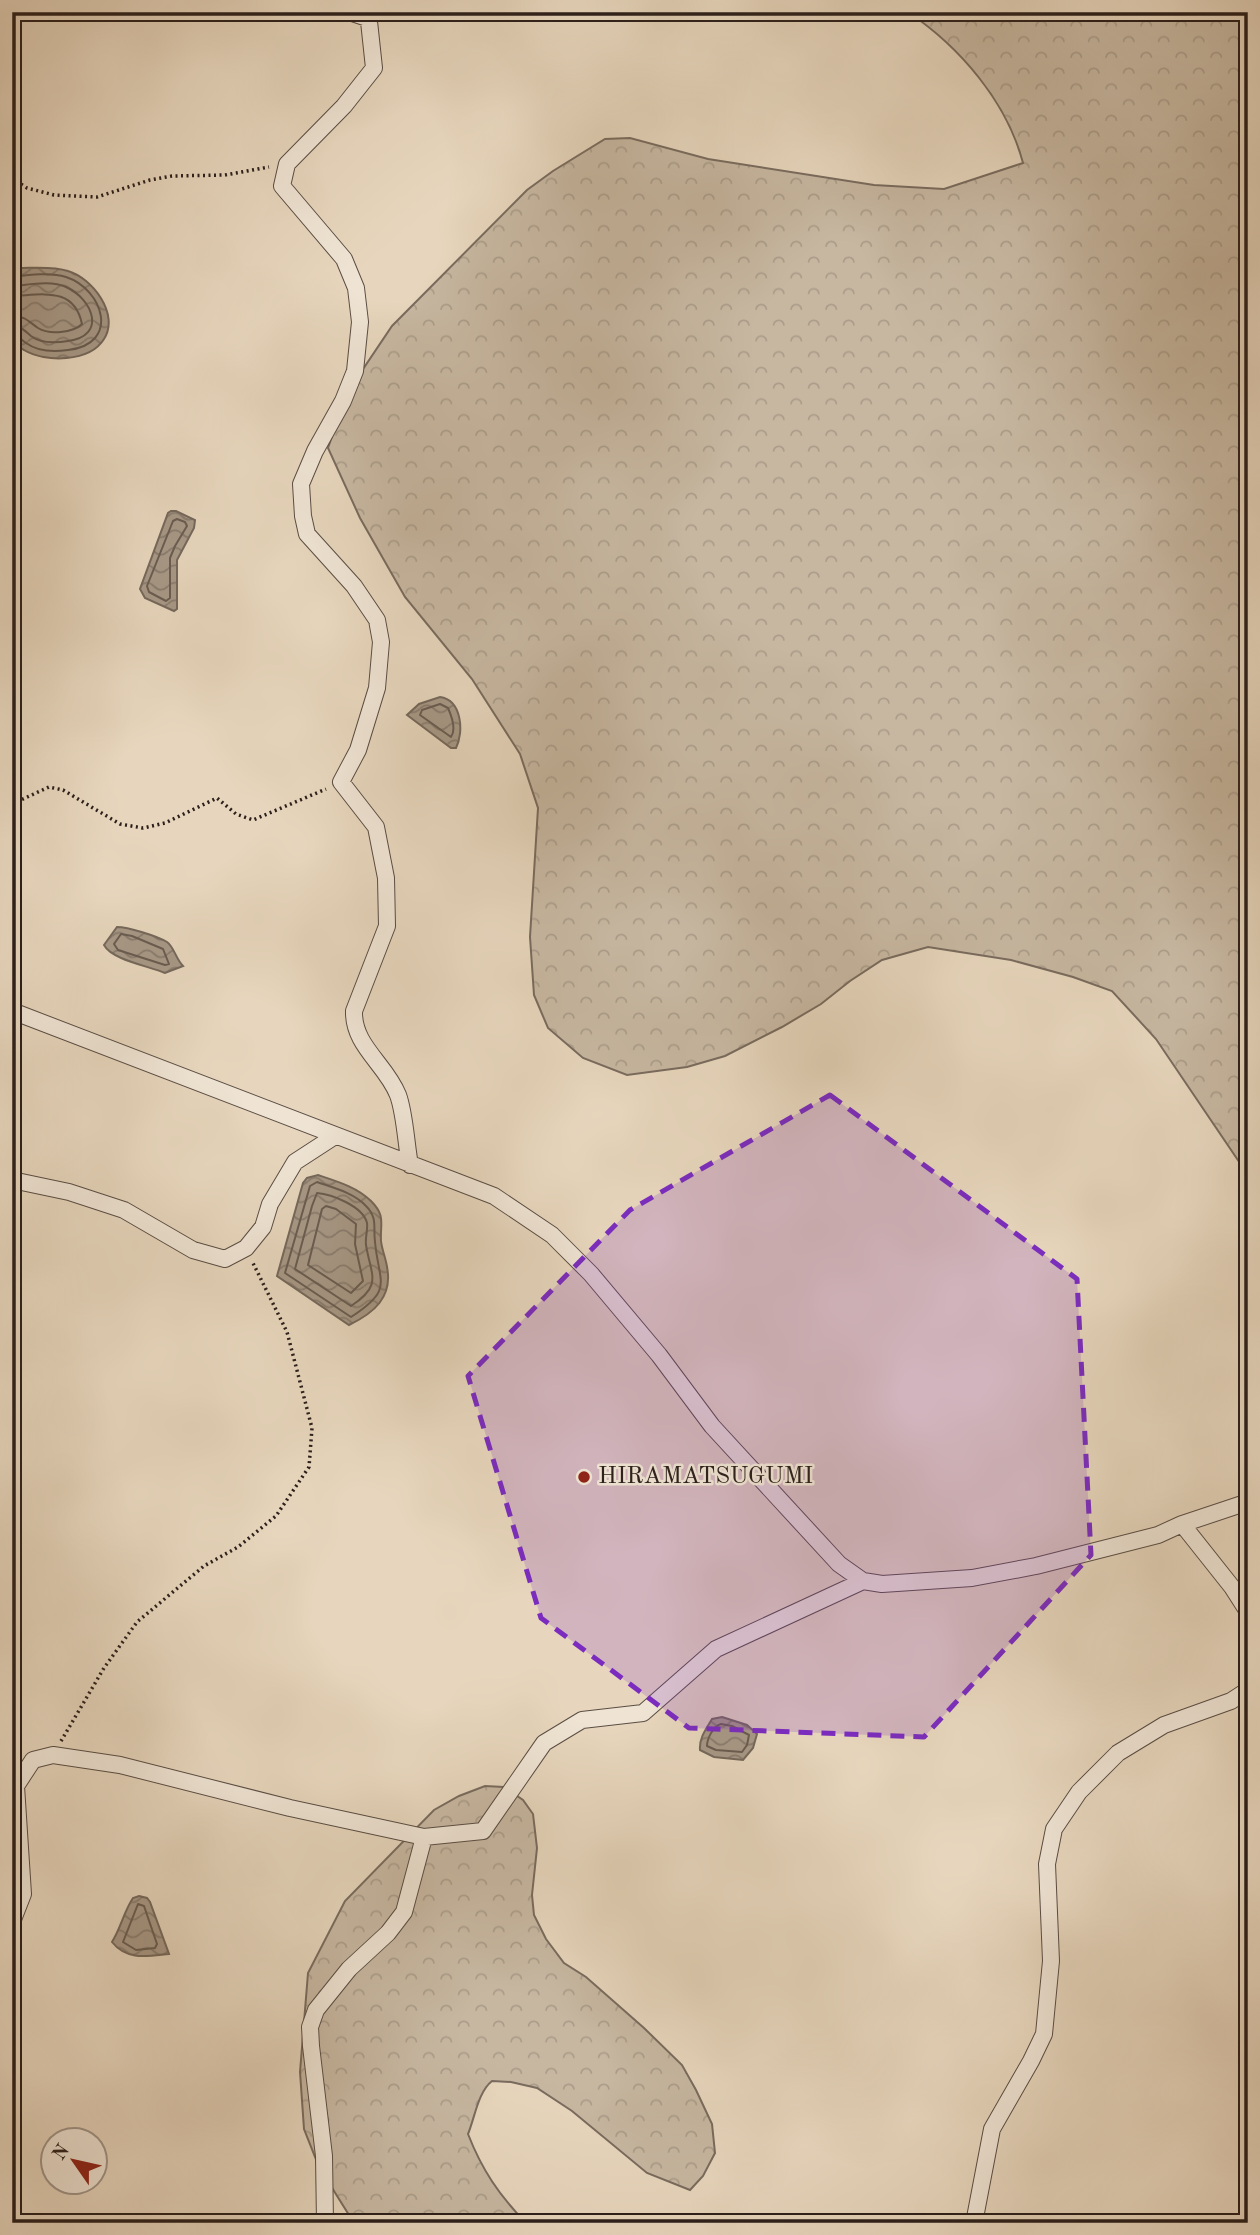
<svg xmlns="http://www.w3.org/2000/svg" width="1260" height="2235" font-family="'Old Standard TT',serif">
<style>
.forest{fill:url(#forest-crowns);stroke:#796b5e;stroke-width:2}
.water{fill:url(#water-waves);stroke:#75685b;stroke-width:2}
.lines{fill:none;stroke-linecap:round;stroke-linejoin:round}
.shore{stroke:#695c50;stroke-width:2}
.minor-casing{stroke:#5a4d44;stroke-width:18}
.path{stroke:#2b1f1b;stroke-width:3.5;stroke-dasharray:2 3.5;stroke-linecap:butt}
.minor{stroke:#efe4d4;stroke-width:16}
.marked{fill:#7b2cbf;fill-opacity:0.2;stroke:#7b2cbf;stroke-width:5;stroke-dasharray:14 9;stroke-linejoin:round}
.poi-dot{fill:#8f2418;stroke:#efe4d4;stroke-width:2.5}
.labels{text-anchor:middle;dominant-baseline:central;stroke-width:5;stroke-linejoin:round;paint-order:stroke}
.poi-label{font-size:24px;fill:#2b1f1b;stroke:#efe4d4;text-anchor:start}
</style>
<defs>
<pattern id="forest-crowns" width="20" height="18" patternUnits="userSpaceOnUse" patternTransform="scale(1.75)"><rect width="20" height="18" fill="#c7b7a1"/><path d="M2 6a3 3 0 1 1 6 0M12 15a3 3 0 1 1 6 0" fill="none" stroke="#ab9d8a"/></pattern>
<pattern id="water-waves" width="16" height="10" patternUnits="userSpaceOnUse" patternTransform="scale(1.75)"><rect width="16" height="10" fill="#a79886"/><path d="M0 5q4-4 8 0t8 0" fill="none" stroke="#887b6d"/></pattern>
</defs>
<rect width="100%" height="100%" fill="#e7d6bd"/>
<filter id="stains"><feTurbulence type="fractalNoise" baseFrequency=".00286" numOctaves="4"/><feColorMatrix values="0 0 0 0 .2 0 0 0 0 .09 0 0 0 0 .02 0 0 0 .5 -.17"/></filter>
<radialGradient id="worn" r=".72"><stop offset=".6" stop-color="#630" stop-opacity="0"/><stop offset="1" stop-color="#630" stop-opacity=".3"/></radialGradient>
<path class="forest" d="M 908,12 L 1248,12 L 1248,1175 L 1156,1039 L 1112,991 L 1073,977 L 1011,960 L 928,947 L 882,960 L 850,981 L 821,1004 L 782,1027 L 725,1056 L 687,1067 L 627,1075 L 583,1058 L 548,1028 L 534,995 L 530,937 L 538,808 L 520,754 L 472,679 L 405,597 L 360,518 L 328,448 L 347,393 L 392,326 L 527,190 L 553,171 L 605,139 L 630,138 L 708,159 L 874,185 L 944,189 L 1023,163 C 1007,102 960,47 908,12 Z
M 485,1786 L 504,1787 L 523,1800 L 533,1814 L 537,1848 L 532,1895 L 534,1915 L 546,1939 L 564,1963 L 586,1977 L 644,2028 L 682,2065 L 696,2090 L 712,2124 L 715,2153 L 703,2176 L 690,2190 L 647,2173 L 572,2111 L 537,2088 L 511,2082 L 492,2081 C 478,2092 475,2117 468,2134 C 482,2170 499,2195 526,2223 L 354,2223 L 319,2167 L 304,2129 L 300,2072 L 308,1973 L 345,1901 L 434,1810 L 459,1796 Z"/>
<path class="water" d="M 19,268 C 34,268 53,266 68,271 C 92,278 120,314 104,339 C 90,362 45,363 24,350 C 20,348 16,343 12,339 L 12,271 Z
M 171,511 L 176,511 L 195,520 L 194,528 L 177,560 L 177,609 L 174,611 L 145,598 L 140,589 L 168,513 Z
M 440,697 C 462,700 464,732 456,748 L 451,748 L 407,715 L 419,704 Z
M 117,927 C 128,927 157,936 167,942 C 174,947 176,959 183,966 L 165,973 C 149,966 112,960 104,945 Z
M 318,1175 C 336,1181 357,1187 371,1201 C 386,1216 380,1223 381,1241 C 382,1250 386,1259 387,1267 C 393,1297 374,1313 349,1325 L 277,1276 L 303,1183 L 307,1178 Z
M 722,1717 L 747,1725 L 757,1734 L 753,1748 L 743,1760 L 714,1757 L 700,1750 C 699,1738 706,1729 712,1719 Z
M 139,1896 L 147,1898 L 150,1902 L 169,1954 C 148,1956 127,1961 112,1942 C 121,1928 124,1911 133,1898 Z"/>
<g class="lines">
<path class="shore" d="M 12,277 C 28,275 50,272 66,277 C 103,289 121,344 68,350 C 54,352 37,351 26,343 C 20,339 20,336 12,335
M 12,286 C 28,285 51,280 66,287 C 93,299 107,336 68,341 C 56,343 40,343 31,336 C 24,330 22,327 12,326
M 12,296 C 42,295 74,286 82,324 C 73,333 49,335 38,328 C 28,321 25,316 12,316
M 177,519 L 185,522 L 187,526 L 175,546 L 170,558 L 170,598 L 166,601 L 149,592 L 147,586 L 173,521 Z
M 440,704 L 448,708 C 452,717 456,730 451,737 L 420,715 L 422,710 Z
M 121,934 L 132,936 L 163,949 L 169,964 L 165,965 L 118,950 L 114,944 Z
M 317,1182 C 334,1188 354,1193 366,1206 C 378,1218 373,1227 375,1242 C 379,1284 394,1289 351,1317 L 285,1273 L 310,1186 Z
M 317,1193 C 331,1194 363,1206 367,1223 C 368,1230 365,1237 366,1245 C 371,1276 383,1285 351,1306 L 295,1269 L 312,1206 Z
M 326,1206 L 336,1209 L 356,1224 L 355,1244 L 363,1281 L 351,1293 L 308,1265 L 322,1209 Z
M 721,1724 L 732,1726 L 749,1735 L 747,1745 L 742,1752 L 716,1750 L 707,1746 C 707,1739 713,1726 721,1724 Z
M 138,1904 L 144,1906 L 157,1944 L 155,1948 L 136,1950 L 123,1942 Z"/>
<defs>
<path id="minor" d="M 349,12 L 370,19
M 368,12 L 374,68 L 344,106 L 287,164 L 282,186 L 344,259 L 356,288 L 360,322 L 355,371 L 343,401 L 315,451 L 301,484 L 303,516 L 307,534 L 354,586 L 377,620 L 381,642 L 377,688 L 358,750 L 341,782 L 376,827 L 386,878 L 387,926 L 354,1011 C 353,1046 386,1064 398,1095 C 405,1114 406,1144 410,1165
M 12,1011 L 494,1196 L 552,1235 L 591,1274 L 659,1355 L 712,1426 L 839,1564 L 863,1581 L 882,1584 L 972,1578 L 1036,1566 L 1158,1535 L 1182,1524 L 1248,1502
M 12,1180 L 69,1192 L 124,1210 L 193,1250 L 225,1259 L 246,1248 L 263,1227 L 270,1204 L 295,1162 L 335,1136
M 1182,1524 L 1232,1587 L 1248,1612
M 12,1922 L 23,1894 L 16,1786 L 33,1760 L 53,1755 L 120,1765 L 290,1808 L 424,1837 L 483,1831 L 544,1743 L 582,1720 L 643,1713 L 716,1649 L 863,1581
M 325,2223 L 324,2156 L 311,2046 L 310,2027 L 316,2010 L 349,1969 L 388,1933 L 404,1912 L 424,1837
M 974,2223 L 992,2129 L 1031,2061 L 1044,2034 L 1051,1961 L 1047,1864 L 1054,1829 L 1079,1792 L 1118,1753 L 1164,1725 L 1231,1701 L 1248,1690"/>
</defs>
<use href="#minor" class="minor-casing"/>
<path class="path" d="M 12,178 L 27,188 L 54,195 L 97,197 L 150,180 L 172,176 L 225,175 L 269,167
M 12,804 L 49,787 L 63,790 L 120,824 L 143,828 L 165,823 L 217,798 L 236,814 L 253,820 L 326,789
M 61,1741 L 104,1668 L 137,1622 L 204,1566 L 238,1547 L 276,1516 L 309,1467 L 312,1428 L 287,1332 L 253,1263"/>
<use href="#minor" class="minor"/>
</g>
<path class="marked" d="M 830,1095 L 1077,1279 L 1091,1555 L 924,1737 L 689,1728 L 541,1618 L 468,1376 L 630,1210 Z"/>
<circle class="poi-dot" cx="584" cy="1477" r="7"/>
<g class="labels">
<g class="poi-label">
<text x="598" y="1477">HIRAMATSUGUMI</text>
</g>
</g>
<rect width="1260" height="2235" fill="none" stroke="#e7d6bd" stroke-width="42"/>
<rect x="14" y="14" width="1232" height="2207" fill="none" stroke="#2b1f1b" stroke-width="3.5"/>
<rect x="21" y="21" width="1218" height="2193" fill="none" stroke="#2b1f1b" stroke-width="2"/>
<g transform="translate(74 2161) rotate(304)"><circle r="33" fill="#efe4d4" stroke="#a1958a" stroke-width="2"/>
<path d="M0-5L12 26L0 18L-12 26Z" fill="#8f2418"/>
<text y="-10" font-size="19" font-weight="bold" text-anchor="middle" fill="#2b1f1b">N</text>
</g>
<rect width="100%" height="100%" filter="url(#stains)"/>
<rect width="100%" height="100%" fill="url(#worn)"/>
</svg>
